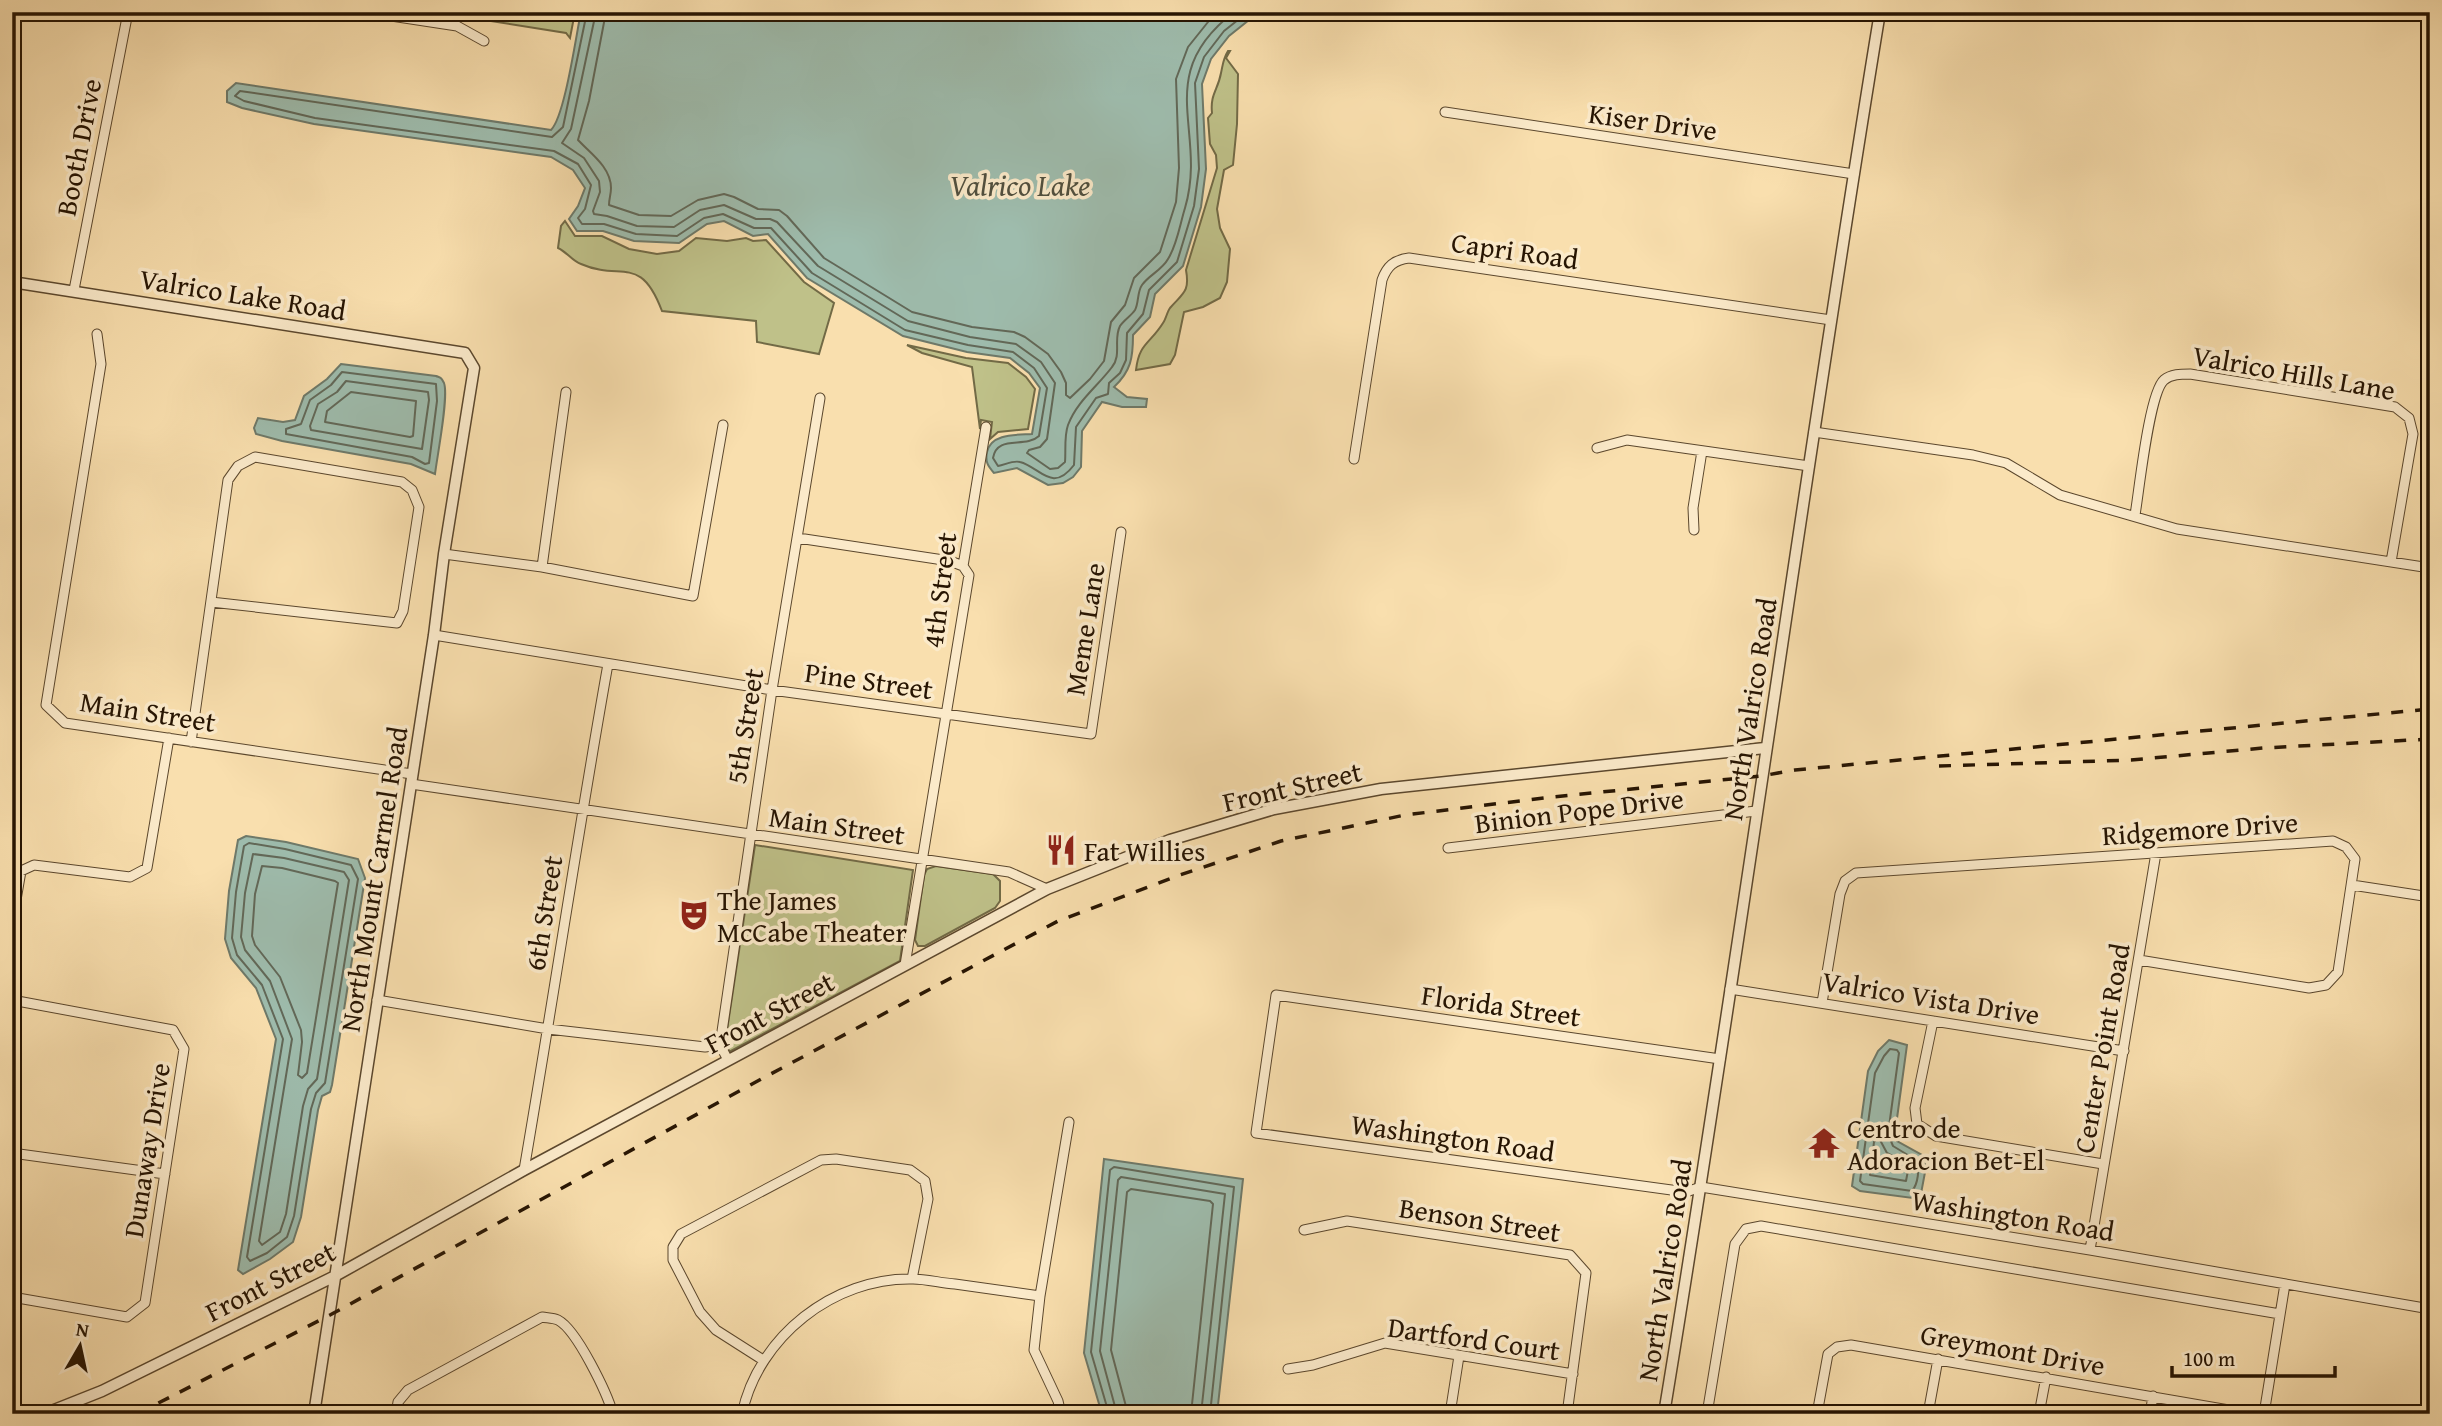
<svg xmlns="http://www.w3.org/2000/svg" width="2442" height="1426" font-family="'Gentium Book Plus',serif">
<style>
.green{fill:#bfc189;stroke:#726a46;stroke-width:2}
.water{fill:#9ebcad;stroke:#6e7969;stroke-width:2}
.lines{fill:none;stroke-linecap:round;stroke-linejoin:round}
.shore{stroke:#626858;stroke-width:2}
.minor-casing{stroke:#5b472d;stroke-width:11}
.tertiary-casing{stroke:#5b472d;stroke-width:13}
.minor{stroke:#fbeaca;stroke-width:9}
.tertiary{stroke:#fbeaca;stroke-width:10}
.rail{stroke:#261402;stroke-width:3.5;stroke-dasharray:12 12;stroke-linecap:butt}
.labels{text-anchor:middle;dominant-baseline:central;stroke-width:7;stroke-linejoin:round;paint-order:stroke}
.street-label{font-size:28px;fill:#261402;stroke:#fbeaca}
.poi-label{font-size:28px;fill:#261402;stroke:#fbeaca;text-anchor:start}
.water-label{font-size:30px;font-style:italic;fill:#504f3e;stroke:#fbeaca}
</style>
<rect width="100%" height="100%" fill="#f9dfae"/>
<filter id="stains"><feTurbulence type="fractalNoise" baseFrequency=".00286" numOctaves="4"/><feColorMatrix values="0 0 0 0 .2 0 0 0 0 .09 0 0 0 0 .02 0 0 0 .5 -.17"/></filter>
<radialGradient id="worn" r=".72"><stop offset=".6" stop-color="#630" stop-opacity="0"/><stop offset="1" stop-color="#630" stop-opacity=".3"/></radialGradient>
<path class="green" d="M 451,12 L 575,12 L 570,38 L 566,33 L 453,15 Z
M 1228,51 L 1230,51 L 1226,58 L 1238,74 L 1237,124 L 1233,165 L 1224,170 L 1217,209 L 1220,228 L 1230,249 L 1227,282 L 1220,298 L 1203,307 L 1184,312 L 1175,355 L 1170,364 L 1136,370 C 1139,343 1150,344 1163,323 C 1166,319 1167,312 1170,308 C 1183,293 1190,292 1186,270 L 1217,168 L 1216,155 L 1210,144 L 1208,118 L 1212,113 C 1210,94 1218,90 1221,73 C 1223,64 1223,59 1228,51 Z
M 565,221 L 575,236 L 602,236 L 629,249 L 657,254 L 679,251 L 696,238 L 727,241 L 746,238 L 753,241 L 766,240 L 804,282 L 834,303 L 819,354 L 757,342 L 756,321 L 662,311 C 640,253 622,282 581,264 C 572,261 567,252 558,248 L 561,226 Z
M 907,345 L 966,358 L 1008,363 L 1026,377 L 1035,389 L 1028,429 L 998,432 L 990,439 L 992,422 L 981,420 L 980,429 L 972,367 L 922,353 Z
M 755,845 L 913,870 L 900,961 L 729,1052 L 726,1037 Z
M 936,866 L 993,874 L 1000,881 L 1000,901 L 995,908 L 925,946 L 918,946 L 915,940 L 924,875 L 927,869 Z"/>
<path class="water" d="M 581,12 L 1259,12 L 1229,36 L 1211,59 L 1202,84 L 1206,169 L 1201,207 L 1183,266 L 1155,294 L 1150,317 L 1133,335 C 1133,358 1131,371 1114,387 L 1127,397 L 1147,399 L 1146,407 L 1122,407 L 1102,402 L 1082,431 L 1081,467 L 1073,477 L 1063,483 L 1048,485 L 1017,468 L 994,473 C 988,466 985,462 987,452 C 991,433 1017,435 1032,434 L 1040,388 L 1029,373 L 1010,358 L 967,352 L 903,336 L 807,278 L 768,234 L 753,236 L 724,221 L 707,224 L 679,243 L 634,241 L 603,231 L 577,231 L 569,219 L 578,206 L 585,188 L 573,170 L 551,157 L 314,124 L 242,108 L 227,102 L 227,91 L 236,83 L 551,130 C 565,116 576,35 581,12 Z
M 341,364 L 436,376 C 441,378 441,377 444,383 C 449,396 437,457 435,474 L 411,464 L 282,441 L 256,434 L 254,428 L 258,418 L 283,422 L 295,420 L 304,396 L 327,379 Z
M 246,836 L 286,842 L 358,859 L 365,878 L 332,1085 L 330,1092 L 322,1096 L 318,1110 L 301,1217 L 293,1242 L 270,1259 L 243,1274 L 238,1270 L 276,1039 L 256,988 L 231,958 L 225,939 L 229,891 L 238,840 Z
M 1889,1040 L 1907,1045 L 1895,1133 L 1897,1141 L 1922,1155 L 1926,1167 L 1920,1199 L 1860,1191 L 1852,1186 L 1868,1071 L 1878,1051 Z
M 1104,1159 L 1243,1179 L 1217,1414 L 1102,1414 L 1084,1353 Z"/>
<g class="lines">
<path class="shore" d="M 587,12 L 563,127 L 552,137 L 240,91 L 235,96 L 244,101 L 315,118 L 554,151 L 578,164 L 591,185 L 585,209 L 578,218 L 582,224 L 604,224 L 636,234 L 677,236 L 704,218 L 723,214 L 754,228 L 771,228 L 812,273 L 905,330 L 968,345 L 1013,352 L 1034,368 L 1047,388 L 1039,436 C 1025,449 997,434 993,458 L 998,466 C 1005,465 1013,460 1020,462 C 1040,467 1052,494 1074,465 L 1076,427 L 1096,398 L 1108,394 L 1109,383 L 1120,373 L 1126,360 L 1127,333 L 1143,314 L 1149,290 L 1177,262 L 1194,206 L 1199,169 L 1195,83 L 1204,57 L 1224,31 L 1248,12
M 596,12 L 571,129 L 562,143 L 584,158 L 599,181 L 600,192 L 593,211 L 594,214 L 607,216 L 637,226 L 674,227 L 700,210 L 724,205 L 756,219 L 770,219 L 777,222 L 818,266 L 908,321 L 970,337 L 1016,344 L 1041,362 L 1055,383 L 1047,439 L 1040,447 L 1029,450 L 1027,453 L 1050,469 L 1058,468 L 1065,462 C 1066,450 1064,436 1068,425 C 1077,401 1098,386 1112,367 C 1122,355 1113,339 1120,326 C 1124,320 1131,316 1135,310 C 1139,303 1137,292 1142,285 C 1149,275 1162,270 1168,259 C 1177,245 1180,224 1185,208 C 1208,130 1151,76 1234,12
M 606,12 L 589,101 L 578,140 C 590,153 611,167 611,188 C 611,194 609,199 609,205 L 639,215 L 671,216 L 698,200 L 724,194 L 734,197 L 758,209 L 779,210 L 787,216 L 824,258 L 912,312 L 972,327 L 1014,332 L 1025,337 L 1048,354 L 1061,372 L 1066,383 L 1066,395 L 1070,398 L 1090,379 L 1104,361 L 1111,322 L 1125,305 L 1134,278 L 1160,252 L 1176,202 L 1179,168 L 1176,79 L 1188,47 L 1216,12
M 342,372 L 436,384 L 437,401 L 429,463 L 425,464 L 412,457 L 286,434 L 286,429 L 301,424 L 310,400 L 331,385 Z
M 346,381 L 428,392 L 429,400 L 422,449 L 311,430 L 310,426 L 318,404 L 337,392 Z
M 351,392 L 416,401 L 413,436 L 410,437 L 325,422 L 327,411 Z
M 249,843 L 285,849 L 351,865 L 358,879 L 325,1083 L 316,1093 L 311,1109 L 294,1216 L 287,1237 L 267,1253 L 250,1261 L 247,1257 L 283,1039 L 262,985 L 237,955 L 232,938 L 236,892 L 244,846 Z
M 253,854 L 284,858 L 344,872 L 349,880 L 317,1079 L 308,1089 L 303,1106 L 286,1214 L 280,1232 L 262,1245 L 259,1241 L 292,1039 L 270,981 L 245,950 L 241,937 L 245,893 Z
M 262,866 L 282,868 L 335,881 L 338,883 L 307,1073 L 302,1078 L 298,1075 L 302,1042 L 301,1030 L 280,977 L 255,945 L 252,936 L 255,894 Z
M 1890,1049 L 1897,1050 L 1899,1053 L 1888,1134 L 1893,1146 L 1916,1160 C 1920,1169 1918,1184 1912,1191 L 1863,1184 L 1860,1181 L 1875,1073 L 1884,1056 Z
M 1877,1139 L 1880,1140 L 1887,1153 L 1909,1165 L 1906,1181 L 1870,1175 L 1874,1142 Z
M 1109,1414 L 1091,1352 L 1110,1170 L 1114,1167 L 1234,1187 L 1210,1414
M 1117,1414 L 1100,1351 L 1118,1180 L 1121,1177 L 1225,1194 L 1201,1414
M 1128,1414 L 1111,1350 L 1127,1192 L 1131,1189 L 1210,1201 L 1213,1204 L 1191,1414"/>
<defs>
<path id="minor" d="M 365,12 L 457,26 L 484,41
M 1445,112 L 1854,174
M 74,290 L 128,12
M 97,334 L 101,364 L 46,705 L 65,723 L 412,774
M 1814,432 L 1973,455 L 2006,463 L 2060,495 L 2177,529 L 2430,568
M 1597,448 L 1627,440 L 1809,466
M 1354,459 L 1382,280 C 1387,266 1394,260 1409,258 L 1831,320
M 2135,515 C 2139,492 2149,393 2164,380 C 2171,374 2181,374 2190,374 L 2395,407 L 2409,418 L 2413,434 L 2391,562
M 1694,530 L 1693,508 L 1702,451
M 798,538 L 950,561 L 963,566
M 444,554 L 542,567 L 693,596 L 723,425
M 542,567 L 566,392
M 434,635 L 772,690 L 1091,734 L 1121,532
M 191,742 L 228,480 L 238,466 L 255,457 L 402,482 L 412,490 L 419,507 L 403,611 L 397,623 L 211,602
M 411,784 L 1009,872 L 1047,889
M 1448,848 L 1756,811
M 2352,885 L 2430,897
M 12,923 L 21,871 L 34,865 L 130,877 L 147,868 L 169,738
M 905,965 L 969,575 L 963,566 L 986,427
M 1730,989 L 2124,1051
M 12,1000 L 173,1030 L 184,1049 L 145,1303 L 127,1317 L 12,1297
M 377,1000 L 548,1029 L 705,1047 L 720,1045
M 1822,1003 L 1840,894 L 1845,881 L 1856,873 L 2333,841 L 2346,847 L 2355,859 L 2338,972 L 2326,985 L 2309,988 L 2139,960
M 1933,1021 L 1915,1108 L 1917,1124 L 1936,1136 L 2103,1164
M 1720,1059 L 1276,995 L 1256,1133 L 1686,1192 L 1701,1187 L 2090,1250 L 2430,1309
M 728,1060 L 720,1045 L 772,690 L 820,398
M 12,1153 L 165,1174
M 524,1170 C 553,1001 578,832 608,664
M 1304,1230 L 1347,1221 L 1570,1255 L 1586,1273 L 1567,1414
M 2090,1250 L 2156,853
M 763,1360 L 716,1330 L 700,1312 L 673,1260 L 673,1247 L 681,1234 L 821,1160 L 836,1159 L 910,1170 L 925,1181 L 928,1199 L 912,1279
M 1288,1369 L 1313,1365 L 1385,1343 L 1573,1374
M 1665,1411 L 1689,1414
M 396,1414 L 398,1402 L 408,1390 L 542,1317 C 547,1318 553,1318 558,1320 C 577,1330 607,1393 613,1414
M 742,1414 C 758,1337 834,1277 913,1279 C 926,1279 941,1283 955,1284 C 983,1288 1011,1292 1040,1296
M 1061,1414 L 1058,1401 L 1034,1350 L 1040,1296 L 1069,1122
M 1450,1414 L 1459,1356
M 1707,1414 L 1735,1244 L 1746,1229 L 1761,1226 L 2280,1314
M 1817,1414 L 1828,1354 L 1837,1347 L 1851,1345 L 2252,1414
M 1928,1414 L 1938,1359
M 2039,1414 L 2046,1377
M 2150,1414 L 2153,1396
M 2264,1414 L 2285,1284"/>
<path id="tertiary" d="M 12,282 L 465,353 L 474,368 L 444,554 L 434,635 L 314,1414
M 44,1414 L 102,1391 L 335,1276 L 524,1170 L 1047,889 L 1170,840 L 1274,809 L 1381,789 L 1765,748
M 1664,1414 C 1741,947 1803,479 1880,12"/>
</defs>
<use href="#minor" class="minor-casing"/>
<use href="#tertiary" class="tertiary-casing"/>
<use href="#minor" class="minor"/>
<use href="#tertiary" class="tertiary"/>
<path class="rail" d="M 1939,766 L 2131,760 L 2263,748 L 2430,739
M 137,1414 L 330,1315 L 765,1077 L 1058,921 L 1180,875 L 1281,841 L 1405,815 L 1552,797 L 1761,776 L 1795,770 L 2430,709"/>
</g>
<defs>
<symbol id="restaurant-bare" viewBox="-9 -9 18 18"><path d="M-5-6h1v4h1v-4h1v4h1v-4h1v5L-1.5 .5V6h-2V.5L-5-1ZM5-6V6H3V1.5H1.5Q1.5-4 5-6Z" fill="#8f2418" stroke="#fbeaca" stroke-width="2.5" paint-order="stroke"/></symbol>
<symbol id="theatre-bare" viewBox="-9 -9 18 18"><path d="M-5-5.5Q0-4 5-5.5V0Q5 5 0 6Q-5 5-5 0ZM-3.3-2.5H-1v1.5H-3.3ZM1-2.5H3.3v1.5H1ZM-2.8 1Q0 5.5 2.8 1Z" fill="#8f2418" stroke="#fbeaca" stroke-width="2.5" paint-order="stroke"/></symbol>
<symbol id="temple-bare" viewBox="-9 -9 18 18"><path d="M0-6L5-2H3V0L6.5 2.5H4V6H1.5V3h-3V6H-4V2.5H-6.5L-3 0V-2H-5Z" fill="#8f2418" stroke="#fbeaca" stroke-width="2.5" paint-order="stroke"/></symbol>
</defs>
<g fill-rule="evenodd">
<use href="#restaurant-bare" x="1039" y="828" width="44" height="44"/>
<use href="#theatre-bare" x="672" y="893" width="44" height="44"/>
<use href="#temple-bare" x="1802" y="1121" width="44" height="44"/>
</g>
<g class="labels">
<g class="street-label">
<text transform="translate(1653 121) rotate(8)">Kiser Drive</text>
<text transform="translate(78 147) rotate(-79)">Booth Drive</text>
<text transform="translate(1515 250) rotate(8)">Capri Road</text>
<text transform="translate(243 294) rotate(9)">Valrico Lake Road</text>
<text transform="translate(2294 372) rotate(10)">Valrico Hills Lane</text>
<text transform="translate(939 590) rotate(-83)">4th Street</text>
<text transform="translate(1084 629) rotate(-81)">Meme Lane</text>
<text transform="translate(869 680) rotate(8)">Pine Street</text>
<text transform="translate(1749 709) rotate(-81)">North Valrico Road</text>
<text transform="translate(148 711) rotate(9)">Main Street</text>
<text transform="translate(744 726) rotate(-81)">5th Street</text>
<text transform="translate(1292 786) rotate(-13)">Front Street</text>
<text transform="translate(1579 810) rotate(-7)">Binion Pope Drive</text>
<text transform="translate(837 825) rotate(8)">Main Street</text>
<text transform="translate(2200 828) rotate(-4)">Ridgemore Drive</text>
<text transform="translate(373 879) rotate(-81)">North Mount Carmel Road</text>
<text transform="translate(543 913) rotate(-81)">6th Street</text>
<text transform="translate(1931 997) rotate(9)">Valrico Vista Drive</text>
<text transform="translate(1501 1005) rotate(8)">Florida Street</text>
<text transform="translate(769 1012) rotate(-28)">Front Street</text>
<text transform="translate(2101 1048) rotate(-80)">Center Point Road</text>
<text transform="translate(1453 1137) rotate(8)">Washington Road</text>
<text transform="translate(146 1150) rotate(-81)">Dunaway Drive</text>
<text transform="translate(2013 1215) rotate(9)">Washington Road</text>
<text transform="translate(1480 1219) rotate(9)">Benson Street</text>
<text transform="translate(1664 1270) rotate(-81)">North Valrico Road</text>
<text transform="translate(270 1281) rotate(-27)">Front Street</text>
<text transform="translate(1474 1338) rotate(8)">Dartford Court</text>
<text transform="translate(2013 1349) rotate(10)">Greymont Drive</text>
</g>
<g class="poi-label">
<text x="1084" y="850">Fat Willies</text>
<text x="717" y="899">The James<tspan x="717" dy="32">McCabe Theater</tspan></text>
<text x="1847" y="1127">Centro de<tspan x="1847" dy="32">Adoracion Bet-El</tspan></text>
</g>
<g class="water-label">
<text x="1020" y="185">Valrico Lake</text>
</g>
</g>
<rect width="2442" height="1426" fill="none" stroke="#f9dfae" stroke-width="42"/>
<rect x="14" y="14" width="2414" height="1398" fill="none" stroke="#261402" stroke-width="3.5"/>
<rect x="21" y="21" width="2400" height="1384" fill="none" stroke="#261402" stroke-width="2"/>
<g transform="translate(80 1346) rotate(9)" stroke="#fbeaca" stroke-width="5" paint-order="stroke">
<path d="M0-5L12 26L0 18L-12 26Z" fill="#261402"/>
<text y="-10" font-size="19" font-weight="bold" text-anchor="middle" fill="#261402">N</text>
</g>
<path d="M2172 1366v10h163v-10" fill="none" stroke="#261402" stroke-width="3.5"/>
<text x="2183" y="1366" font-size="21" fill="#261402" stroke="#fbeaca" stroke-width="5" paint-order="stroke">100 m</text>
<rect width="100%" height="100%" filter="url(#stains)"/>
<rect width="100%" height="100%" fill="url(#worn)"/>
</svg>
